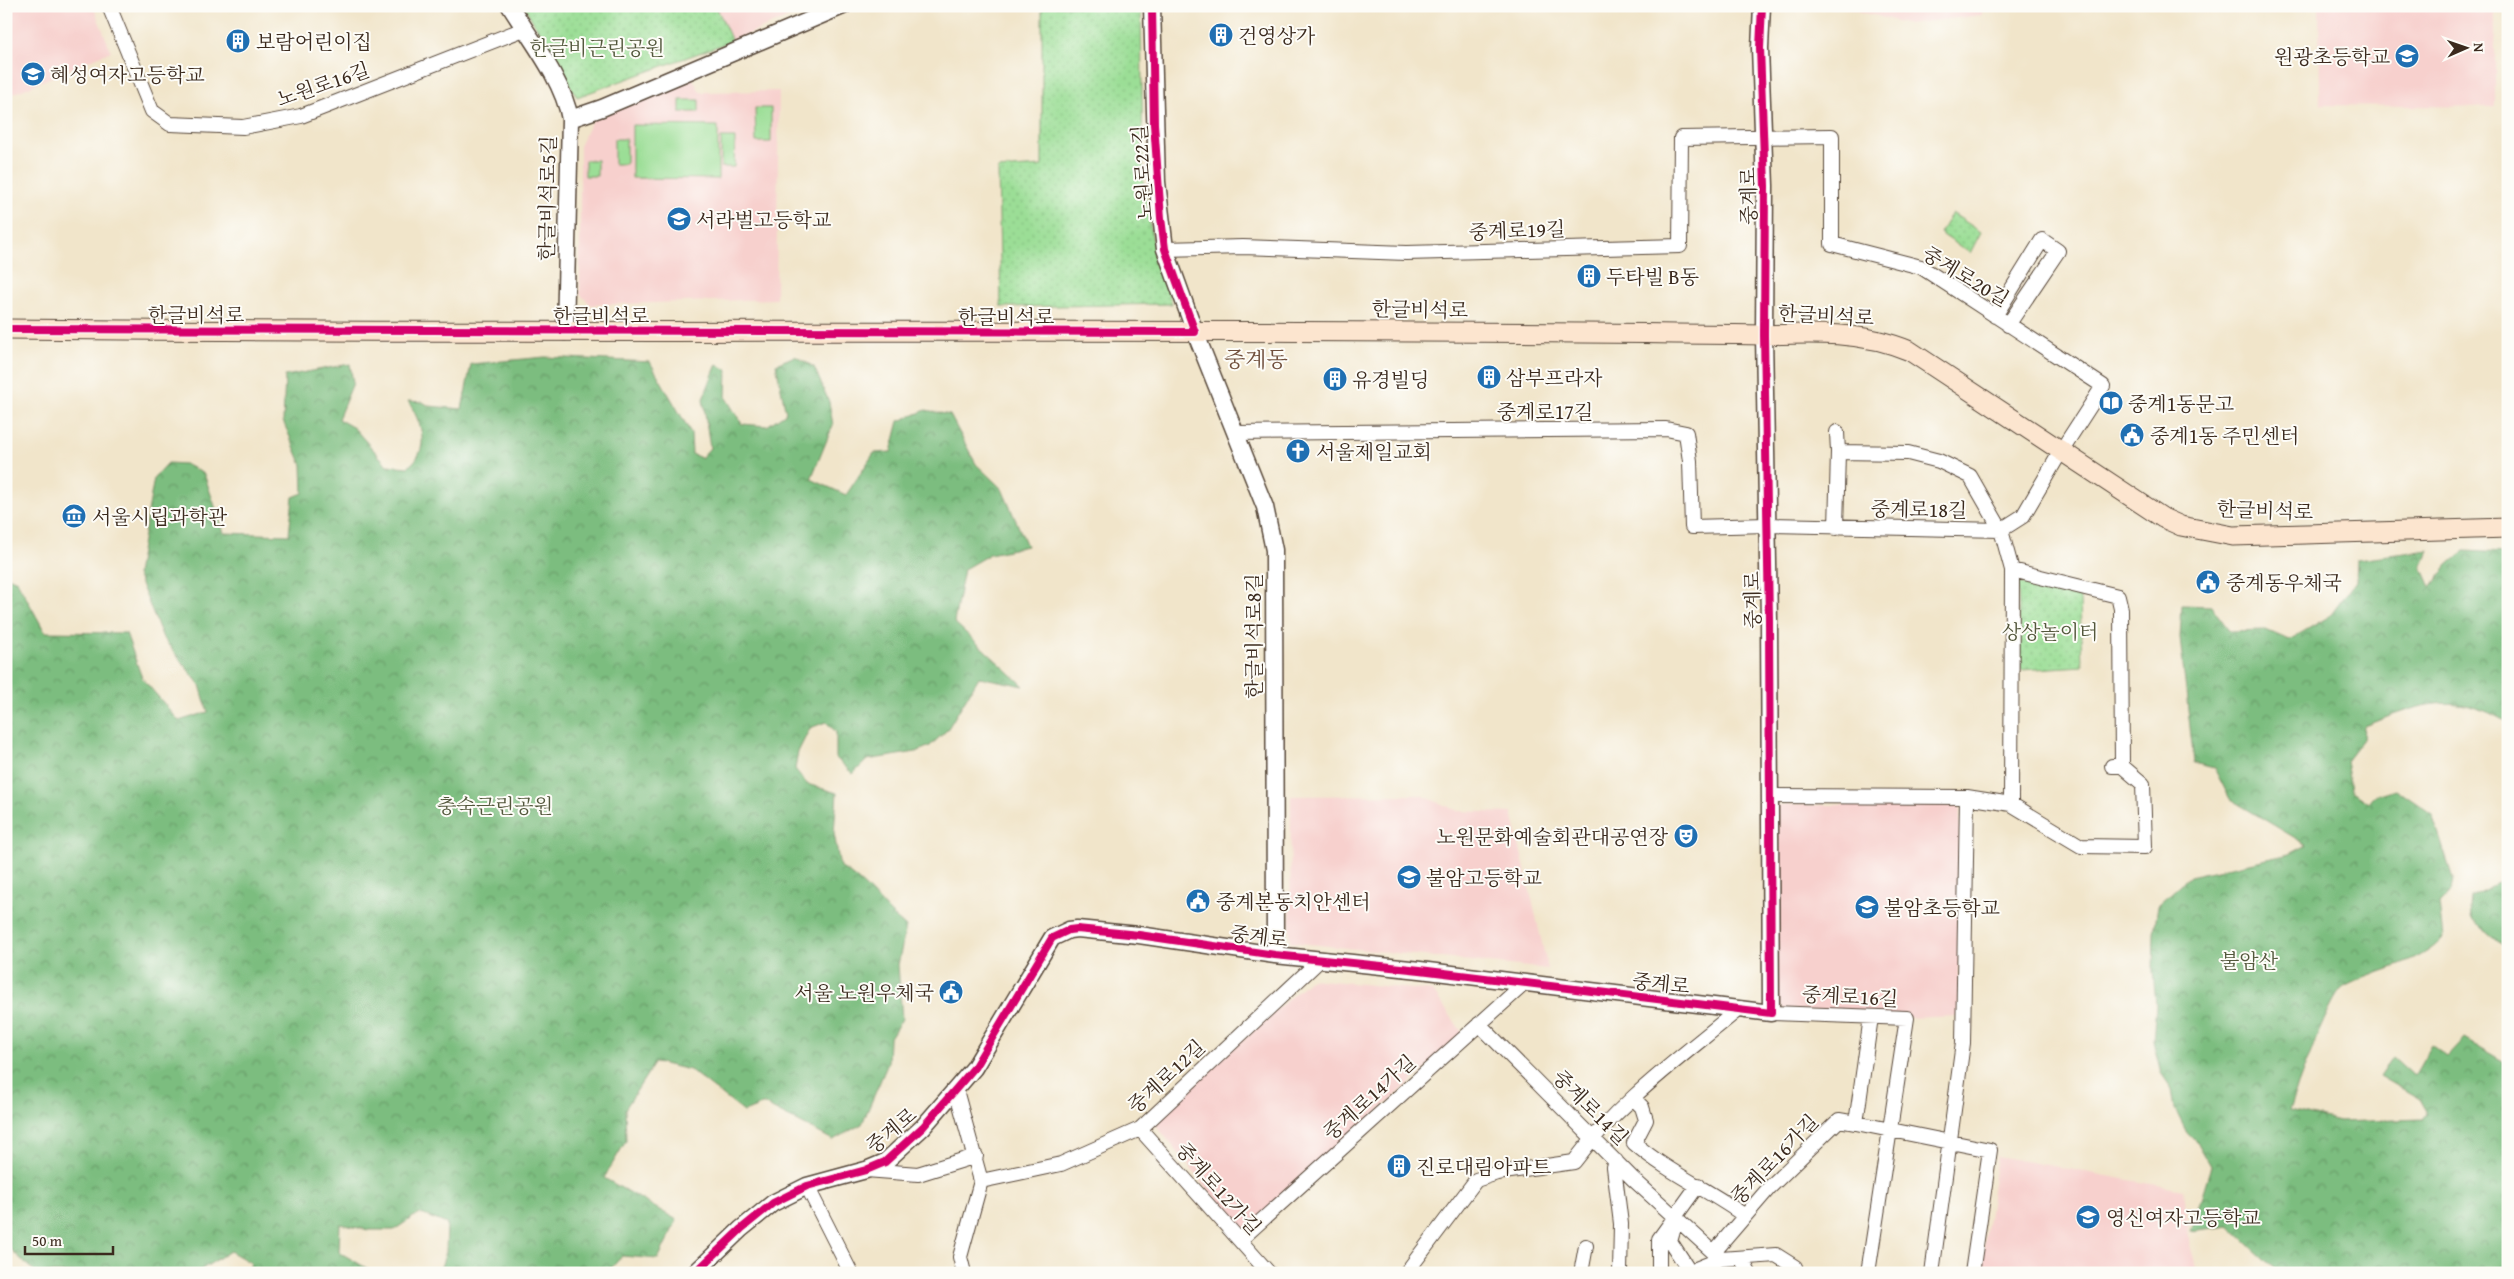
<svg xmlns="http://www.w3.org/2000/svg" width="2514" height="1279" font-family="'Gentium Book Plus','Noto Serif KR',serif">
<style>
.built{fill:#f7d0cd}
.green{fill:url(#green-dots);stroke:#6b845a}
.forest{fill:url(#forest-crowns);stroke:#5c744e}
.pitch{fill:#9bde96;stroke:#6b845a}
.lines{fill:none;stroke-linecap:round;stroke-linejoin:round}
.minor-casing{stroke:#564638;stroke-width:16}
.tertiary-casing{stroke:#564638;stroke-width:19}
.secondary-casing{stroke:#564638;stroke-width:21}
.minor{stroke:#fff;stroke-width:14}
.tertiary{stroke:#fff;stroke-width:16}
.secondary{stroke:#fce5cf;stroke-width:19}
.cycleway-casing{stroke:#fdfcf7;stroke-width:11}
.cycleway{stroke:#d6006c;stroke-width:8}
.labels{text-anchor:middle;dominant-baseline:central;stroke-width:4;stroke-linejoin:round;paint-order:stroke}
.poi-label{font-size:20px;fill:#3b2a1e;stroke:#fdfcf7;text-anchor:start}
.park-label{font-size:20px;fill:#53573c;stroke:#fdfcf7}
.street-label{font-size:20px;fill:#3b2a1e;stroke:#fdfcf7}
.quarter-label{font-size:22px;fill:#71503d;stroke:#fdfcf7}
</style>
<defs>
<pattern id="green-dots" width="8" height="8" patternUnits="userSpaceOnUse" patternTransform="scale(1.25)"><rect width="8" height="8" fill="#9bde96"/><path d="M2 2h.1M6 6h.1" fill="none" stroke="#86bf81" stroke-width="1.8" stroke-linecap="round"/></pattern>
<pattern id="forest-crowns" width="20" height="18" patternUnits="userSpaceOnUse" patternTransform="scale(1.25)"><rect width="20" height="18" fill="#7cbd7f"/><path d="M2 6a3 3 0 1 1 6 0M12 15a3 3 0 1 1 6 0" fill="none" stroke="#679a67"/></pattern>
</defs>
<rect width="100%" height="100%" fill="#fdfcf7"/>
<filter id="ink" filterUnits="userSpaceOnUse"><feTurbulence type="fractalNoise" baseFrequency=".02" numOctaves="2"/><feDisplacementMap in="SourceGraphic" scale="10" xChannelSelector="R" yChannelSelector="G"/><feConvolveMatrix kernelMatrix="1 2 1 2 8 2 1 2 1" color-interpolation-filters="sRGB"/></filter>
<filter id="wash" filterUnits="userSpaceOnUse"><feTurbulence type="fractalNoise" baseFrequency=".0096" numOctaves="4" result="noise"/><feDisplacementMap in="SourceGraphic" scale="20" xChannelSelector="R" yChannelSelector="G"/><feGaussianBlur stdDeviation="1.12" result="paint"/><feColorMatrix in="noise" values="0 0 0 0 0 0 0 0 0 0 0 0 0 0 0 0 0 1.4 0 .05"/><feComposite in="paint" operator="in"/></filter>
<g filter="url(#wash)">
<rect width="100%" height="100%" fill="#f1e5ca"/>
<path class="built" d="M 6,6 L 93,6 L 111,51 L 6,97 Z
M 716,6 L 815,6 L 732,41 Z
M 1839,6 L 1982,6 L 1982,15 L 1908,24 Z
M 2319,6 L 2495,6 L 2495,107 L 2320,105 Z
M 692,77 L 700,92 L 779,91 L 776,299 L 591,305 L 580,294 L 580,144 L 592,120 Z
M 1421,795 L 1458,811 L 1512,813 L 1548,969 L 1290,942 L 1291,796 Z
M 1775,805 L 1960,805 L 1959,1016 L 1907,1018 L 1775,1009 Z
M 1311,979 L 1433,991 L 1464,1035 L 1242,1232 L 1155,1124 L 1202,1075 Z
M 1997,1156 L 2184,1190 L 2190,1245 L 2198,1273 L 1980,1273 Z"/>
<path class="green" d="M 524,6 L 716,6 L 732,41 L 577,97 Z
M 1042,6 L 1141,6 L 1143,179 L 1153,242 L 1172,304 L 1001,307 L 998,169 L 1042,166 Z
M 1952,213 L 1981,232 L 1970,253 L 1940,233 Z
M 2018,583 L 2080,596 L 2082,666 L 2021,670 Z"/>
<path class="forest" d="M 795,356 L 814,367 L 829,402 L 833,425 L 811,479 L 846,495 L 874,453 L 891,452 L 899,421 L 926,410 L 950,415 L 976,464 L 1002,489 L 1027,546 L 990,554 L 964,569 L 954,622 L 1024,686 L 979,677 L 947,730 L 930,746 L 916,752 L 867,760 L 853,774 L 836,758 L 836,732 L 826,722 L 810,728 L 798,752 L 795,769 L 807,784 L 837,793 L 834,833 L 840,867 C 866,882 883,908 906,927 L 898,965 L 902,1019 L 889,1039 L 888,1063 L 862,1124 L 833,1140 L 764,1104 L 744,1112 L 690,1070 L 655,1062 L 625,1109 L 626,1141 L 604,1178 L 677,1220 L 658,1259 L 622,1256 L 607,1273 L 443,1273 L 440,1270 L 446,1252 L 447,1224 L 419,1213 L 394,1230 L 368,1230 L 340,1224 L 339,1252 L 375,1273 L 248,1273 L 251,1263 L 230,1251 L 196,1273 L 36,1273 L 6,1245 L 6,576 L 17,581 L 45,632 L 126,633 L 142,678 L 179,721 L 208,712 L 200,685 L 163,638 L 137,574 L 154,478 L 168,463 L 185,464 L 204,474 L 224,533 L 289,535 L 293,497 L 303,493 L 302,465 L 283,421 L 285,376 L 350,364 L 353,383 L 338,419 L 354,428 L 387,465 L 408,467 C 432,449 421,422 408,401 L 423,402 L 429,406 L 462,409 L 471,364 L 545,357 L 650,362 L 691,433 L 692,454 L 701,458 L 710,448 L 703,399 L 717,364 L 727,370 L 726,398 L 742,424 L 767,426 L 786,413 L 776,364 Z
M 2429,550 L 2422,567 L 2431,587 L 2447,566 L 2464,551 L 2506,553 L 2508,723 C 2454,689 2419,705 2364,726 L 2363,739 L 2346,761 L 2351,790 L 2368,802 L 2373,796 L 2396,789 L 2432,814 L 2453,879 L 2451,891 L 2439,904 L 2443,938 C 2418,966 2375,970 2344,987 C 2330,995 2296,1090 2289,1110 L 2339,1122 L 2423,1119 L 2428,1113 L 2420,1099 L 2380,1076 L 2393,1057 L 2414,1076 L 2432,1045 L 2448,1057 L 2465,1039 L 2508,1064 L 2508,1273 L 2279,1273 L 2229,1226 L 2191,1231 L 2211,1166 L 2199,1145 L 2187,1133 L 2175,1109 L 2172,1089 L 2161,1073 L 2153,1041 L 2156,1005 L 2153,971 L 2154,933 L 2158,905 L 2190,876 L 2290,854 L 2307,845 L 2230,799 L 2214,768 L 2194,763 L 2180,638 L 2182,605 L 2211,606 L 2230,631 L 2266,630 L 2289,640 L 2330,616 L 2356,581 L 2357,559 Z
M 2508,878 L 2508,950 L 2472,919 L 2469,909 L 2470,897 Z"/>
<path class="pitch" d="M 680,100 L 699,100 L 699,112 L 680,112 Z
M 755,108 L 771,108 L 771,142 L 756,142 Z
M 632,125 L 718,126 L 718,179 L 632,178 Z
M 721,138 L 735,138 L 734,167 L 721,167 Z
M 614,139 L 626,139 L 626,164 L 614,164 Z
M 585,160 L 597,160 L 597,176 L 585,176 Z"/>
</g>
<g filter="url(#ink)">
<g class="lines">
<defs>
<path id="minor" d="M 109,6 L 152,111 L 170,124 L 243,127 L 301,116 L 524,29
M 1165,249 L 1243,247 L 1406,253 L 1680,246 L 1681,138 L 1832,136 L 1832,244 L 1921,267 L 2103,386 L 2061,451 L 2023,516 L 2001,530 L 1767,525 L 1692,527 L 1690,461 L 1686,433 L 1666,429 L 1235,433
M 1995,316 L 2042,240 L 2058,251 L 2008,325
M 1837,432 L 1838,452
M 1836,528 L 1838,452 L 1908,453 L 1939,461 L 1970,476 L 2001,530 L 2012,570 L 2118,596 L 2121,609 L 2122,766
M 1769,796 L 1967,797 L 1963,1043 L 1932,1273
M 1967,797 L 2011,804 L 2081,846 L 2145,847 L 2143,784 L 2122,766 L 2112,766
M 2011,804 L 2012,570
M 1771,1013 L 1907,1018 L 1868,1273
M 1479,1024 L 1633,1179 L 1721,1259 L 1776,1255 L 1795,1267 L 1797,1273
M 956,1090 L 981,1181 L 960,1257 L 964,1273
M 1633,1098 L 1642,1107 L 1646,1120 L 1634,1143 C 1667,1172 1709,1190 1745,1216
M 1856,1123 L 1990,1150 L 1972,1273
M 1140,1129 L 1269,1273
M 1616,1161 L 1614,1167 L 1621,1224 L 1620,1273
M 866,1170 L 918,1174 L 976,1156
M 981,1181 L 1061,1164 L 1140,1129 L 1321,959
M 807,1186 L 851,1273
M 1675,1223 L 1670,1241 L 1691,1273
M 1240,1240 L 1525,983
M 1714,1252 L 1769,1188 L 1839,1120 L 1856,1123 L 1871,1017
M 1741,1258 L 1749,1273
M 1691,1271 L 1721,1259
M 1406,1273 L 1476,1180 L 1497,1173 L 1574,1162 C 1619,1101 1683,1056 1740,1008
M 1581,1273 L 1586,1246
M 1659,1273 L 1659,1239 L 1698,1185"/>
<path id="tertiary" d="M 510,6 C 531,40 563,80 570,119 L 565,332
M 1152,6 L 1157,182 L 1165,249 L 1195,332 L 1265,507 L 1274,550 L 1275,955
M 570,119 L 602,108 L 843,6
M 695,1273 L 741,1229 L 773,1203 L 807,1186 L 866,1170 L 885,1162 L 923,1127 L 974,1068 L 1052,938 L 1069,930 L 1077,929 L 1139,935 L 1275,955 L 1420,970 L 1771,1013 L 1769,620 L 1764,335 L 1765,186 L 1760,48 L 1762,6"/>
<path id="secondary" d="M 6,329 C 592,335 1178,327 1764,335 C 1813,333 1863,331 1910,351 L 2163,518 L 2181,526 L 2233,536 L 2508,528"/>
</defs>
<use href="#minor" class="minor-casing"/>
<use href="#tertiary" class="tertiary-casing"/>
<use href="#secondary" class="secondary-casing"/>
<use href="#minor" class="minor"/>
<use href="#tertiary" class="tertiary"/>
<use href="#secondary" class="secondary"/>
<defs>
<path id="cycleway" d="M 6,329 L 1195,332 L 1165,249 L 1161,218 L 1154,124 L 1152,6
M 695,1273 L 741,1229 L 773,1203 L 807,1186 L 866,1170 L 885,1162 L 923,1127 L 974,1068 L 1052,938 L 1069,930 L 1077,929 L 1139,935 L 1275,955 L 1420,970 L 1771,1013 L 1769,620 L 1764,335 L 1765,186 L 1760,48 L 1762,6"/>
</defs>
<use href="#cycleway" class="cycleway-casing"/>
<use href="#cycleway" class="cycleway"/>
</g>
</g>
<defs>
<symbol id="building-disc" viewBox="-11 -11 22 22"><circle r="9.5" fill="#1f6fb2" stroke="#fdfcf7"/><path d="M-4-6H4V6H1V3H-1V6H-4ZM-2.5-4.3h1.7v1.8h-1.7ZM.8-4.3h1.7v1.8H.8ZM-2.5-1h1.7V.8h-1.7ZM.8-1h1.7V.8H.8Z" fill="#fff"/></symbol>
<symbol id="school-disc" viewBox="-11 -11 22 22"><circle r="9.5" fill="#1f6fb2" stroke="#fdfcf7"/><path d="M0-5L7-2L0 1L-7-2ZM-4 1L0 2.5L4 1V4Q0 6-4 4Z" fill="#fff"/></symbol>
<symbol id="library-disc" viewBox="-11 -11 22 22"><circle r="9.5" fill="#1f6fb2" stroke="#fdfcf7"/><path d="M-6-4Q-3-5.5-.7-3.5V5Q-3 3-6 4ZM6-4Q3-5.5 .7-3.5V5Q3 3 6 4Z" fill="#fff"/></symbol>
<symbol id="civic-disc" viewBox="-11 -11 22 22"><circle r="9.5" fill="#1f6fb2" stroke="#fdfcf7"/><path d="M-.6-6.5H3V-4.5H.6V-3L4-1V1h2V6H-6V1h2V-1L-.6-3ZM-1.2 2.5V6h2.4V2.5Z" fill="#fff"/></symbol>
<symbol id="church-disc" viewBox="-11 -11 22 22"><circle r="9.5" fill="#1f6fb2" stroke="#fdfcf7"/><path d="M-1.2-6h2.4v3.5h3.3v2.4h-3.3V6h-2.4V-.1h-3.3v-2.4h3.3Z" fill="#fff"/></symbol>
<symbol id="museum-disc" viewBox="-11 -11 22 22"><circle r="9.5" fill="#1f6fb2" stroke="#fdfcf7"/><path d="M0-6L6-3V-2H-6V-3ZM-5-1h2V3h-2ZM-1-1h2V3h-2ZM3-1h2V3H3ZM-6 4H6V6H-6Z" fill="#fff"/></symbol>
<symbol id="theatre-disc" viewBox="-11 -11 22 22"><circle r="9.5" fill="#1f6fb2" stroke="#fdfcf7"/><path d="M-5-5.5Q0-4 5-5.5V0Q5 5 0 6Q-5 5-5 0ZM-3.3-2.5H-1v1.5H-3.3ZM1-2.5H3.3v1.5H1ZM-2.8 1Q0 5.5 2.8 1Z" fill="#fff"/></symbol>
</defs>
<g fill-rule="evenodd">
<use href="#building-disc" x="1207" y="21" width="28" height="28"/>
<use href="#building-disc" x="224" y="27" width="28" height="28"/>
<use href="#school-disc" x="2393" y="42" width="28" height="28"/>
<use href="#school-disc" x="19" y="60" width="28" height="28"/>
<use href="#school-disc" x="665" y="205" width="28" height="28"/>
<use href="#building-disc" x="1575" y="262" width="28" height="28"/>
<use href="#building-disc" x="1475" y="363" width="28" height="28"/>
<use href="#building-disc" x="1321" y="365" width="28" height="28"/>
<use href="#library-disc" x="2097" y="389" width="28" height="28"/>
<use href="#civic-disc" x="2118" y="421" width="28" height="28"/>
<use href="#church-disc" x="1284" y="437" width="28" height="28"/>
<use href="#museum-disc" x="60" y="502" width="28" height="28"/>
<use href="#civic-disc" x="2194" y="568" width="28" height="28"/>
<use href="#theatre-disc" x="1672" y="822" width="28" height="28"/>
<use href="#school-disc" x="1395" y="863" width="28" height="28"/>
<use href="#civic-disc" x="1184" y="887" width="28" height="28"/>
<use href="#school-disc" x="1853" y="893" width="28" height="28"/>
<use href="#civic-disc" x="937" y="978" width="28" height="28"/>
<use href="#building-disc" x="1385" y="1152" width="28" height="28"/>
<use href="#school-disc" x="2074" y="1203" width="28" height="28"/>
</g>
<g class="labels">
<g class="poi-label">
<text x="1238" y="35">건영상가</text>
<text x="256" y="41">보람어린이집</text>
<text x="2390" y="56" text-anchor="end">원광초등학교</text>
<text x="50" y="74">혜성여자고등학교</text>
<text x="696" y="219">서라벌고등학교</text>
<text x="1606" y="276">두타빌 B동</text>
<text x="1506" y="377">삼부프라자</text>
<text x="1352" y="379">유경빌딩</text>
<text x="2128" y="403">중계1동문고</text>
<text x="2150" y="435">중계1동 주민센터</text>
<text x="1316" y="451">서울제일교회</text>
<text x="92" y="516">서울시립과학관</text>
<text x="2226" y="582">중계동우체국</text>
<text x="1668" y="836" text-anchor="end">노원문화예술회관대공연장</text>
<text x="1426" y="877">불암고등학교</text>
<text x="1216" y="901">중계본동치안센터</text>
<text x="1884" y="907">불암초등학교</text>
<text x="934" y="992" text-anchor="end">서울 노원우체국</text>
<text x="1416" y="1166">진로대림아파트</text>
<text x="2106" y="1217">영신여자고등학교</text>
</g>
<g class="park-label">
<text x="597" y="47">한글비근린공원</text>
<text x="2050" y="631">상상놀이터</text>
<text x="495" y="805">충숙근린공원</text>
<text x="2249" y="960">불암산</text>
</g>
<g class="street-label">
<text transform="translate(323 84) rotate(-19)">노원로16길</text>
<text transform="translate(1142 173) rotate(-94)">노원로22길</text>
<text transform="translate(1748 196) rotate(-91)">중계로</text>
<text transform="translate(547 198) rotate(-89)">한글비석로5길</text>
<text transform="translate(1517 230) rotate(-2)">중계로19길</text>
<text transform="translate(1966 276) rotate(31)">중계로20길</text>
<text transform="translate(1420 309) rotate(1)">한글비석로</text>
<text x="196" y="314">한글비석로</text>
<text x="601" y="315">한글비석로</text>
<text transform="translate(1826 315) rotate(3)">한글비석로</text>
<text x="1006" y="316">한글비석로</text>
<text x="1545" y="411">중계로17길</text>
<text transform="translate(1919 509) rotate(1)">중계로18길</text>
<text transform="translate(2265 510) rotate(2)">한글비석로</text>
<text transform="translate(1752 600) rotate(-91)">중계로</text>
<text transform="translate(1253 636) rotate(-90)">한글비석로8길</text>
<text transform="translate(1259 936) rotate(7)">중계로</text>
<text transform="translate(1661 983) rotate(6)">중계로</text>
<text transform="translate(1850 996) rotate(3)">중계로16길</text>
<text transform="translate(1166 1076) rotate(-43)">중계로12길</text>
<text transform="translate(1369 1097) rotate(-42)">중계로14가길</text>
<text transform="translate(1591 1107) rotate(45)">중계로14길</text>
<text transform="translate(891 1130) rotate(-40)">중계로</text>
<text transform="translate(1774 1159) rotate(-46)">중계로16가길</text>
<text transform="translate(1219 1188) rotate(48)">중계로12가길</text>
</g>
<g class="quarter-label">
<text x="1256" y="359">중계동</text>
</g>
</g>
<rect width="2514" height="1279" fill="none" stroke="#fdfcf7" stroke-width="25"/>
<g transform="translate(2466 48) rotate(88)" stroke="#fdfcf7" stroke-width="4" paint-order="stroke">
<path d="M0-4L9 19L0 12L-9 19Z" fill="#3b2a1e"/>
<text y="-8" font-size="14" font-weight="bold" text-anchor="middle" fill="#3b2a1e">N</text>
</g>
<path d="M25 1246v8h88v-8" fill="none" stroke="#3b2a1e" stroke-width="2.5"/>
<text x="32" y="1246" font-size="15" fill="#3b2a1e" stroke="#fdfcf7" stroke-width="4" paint-order="stroke">50 m</text>
</svg>
